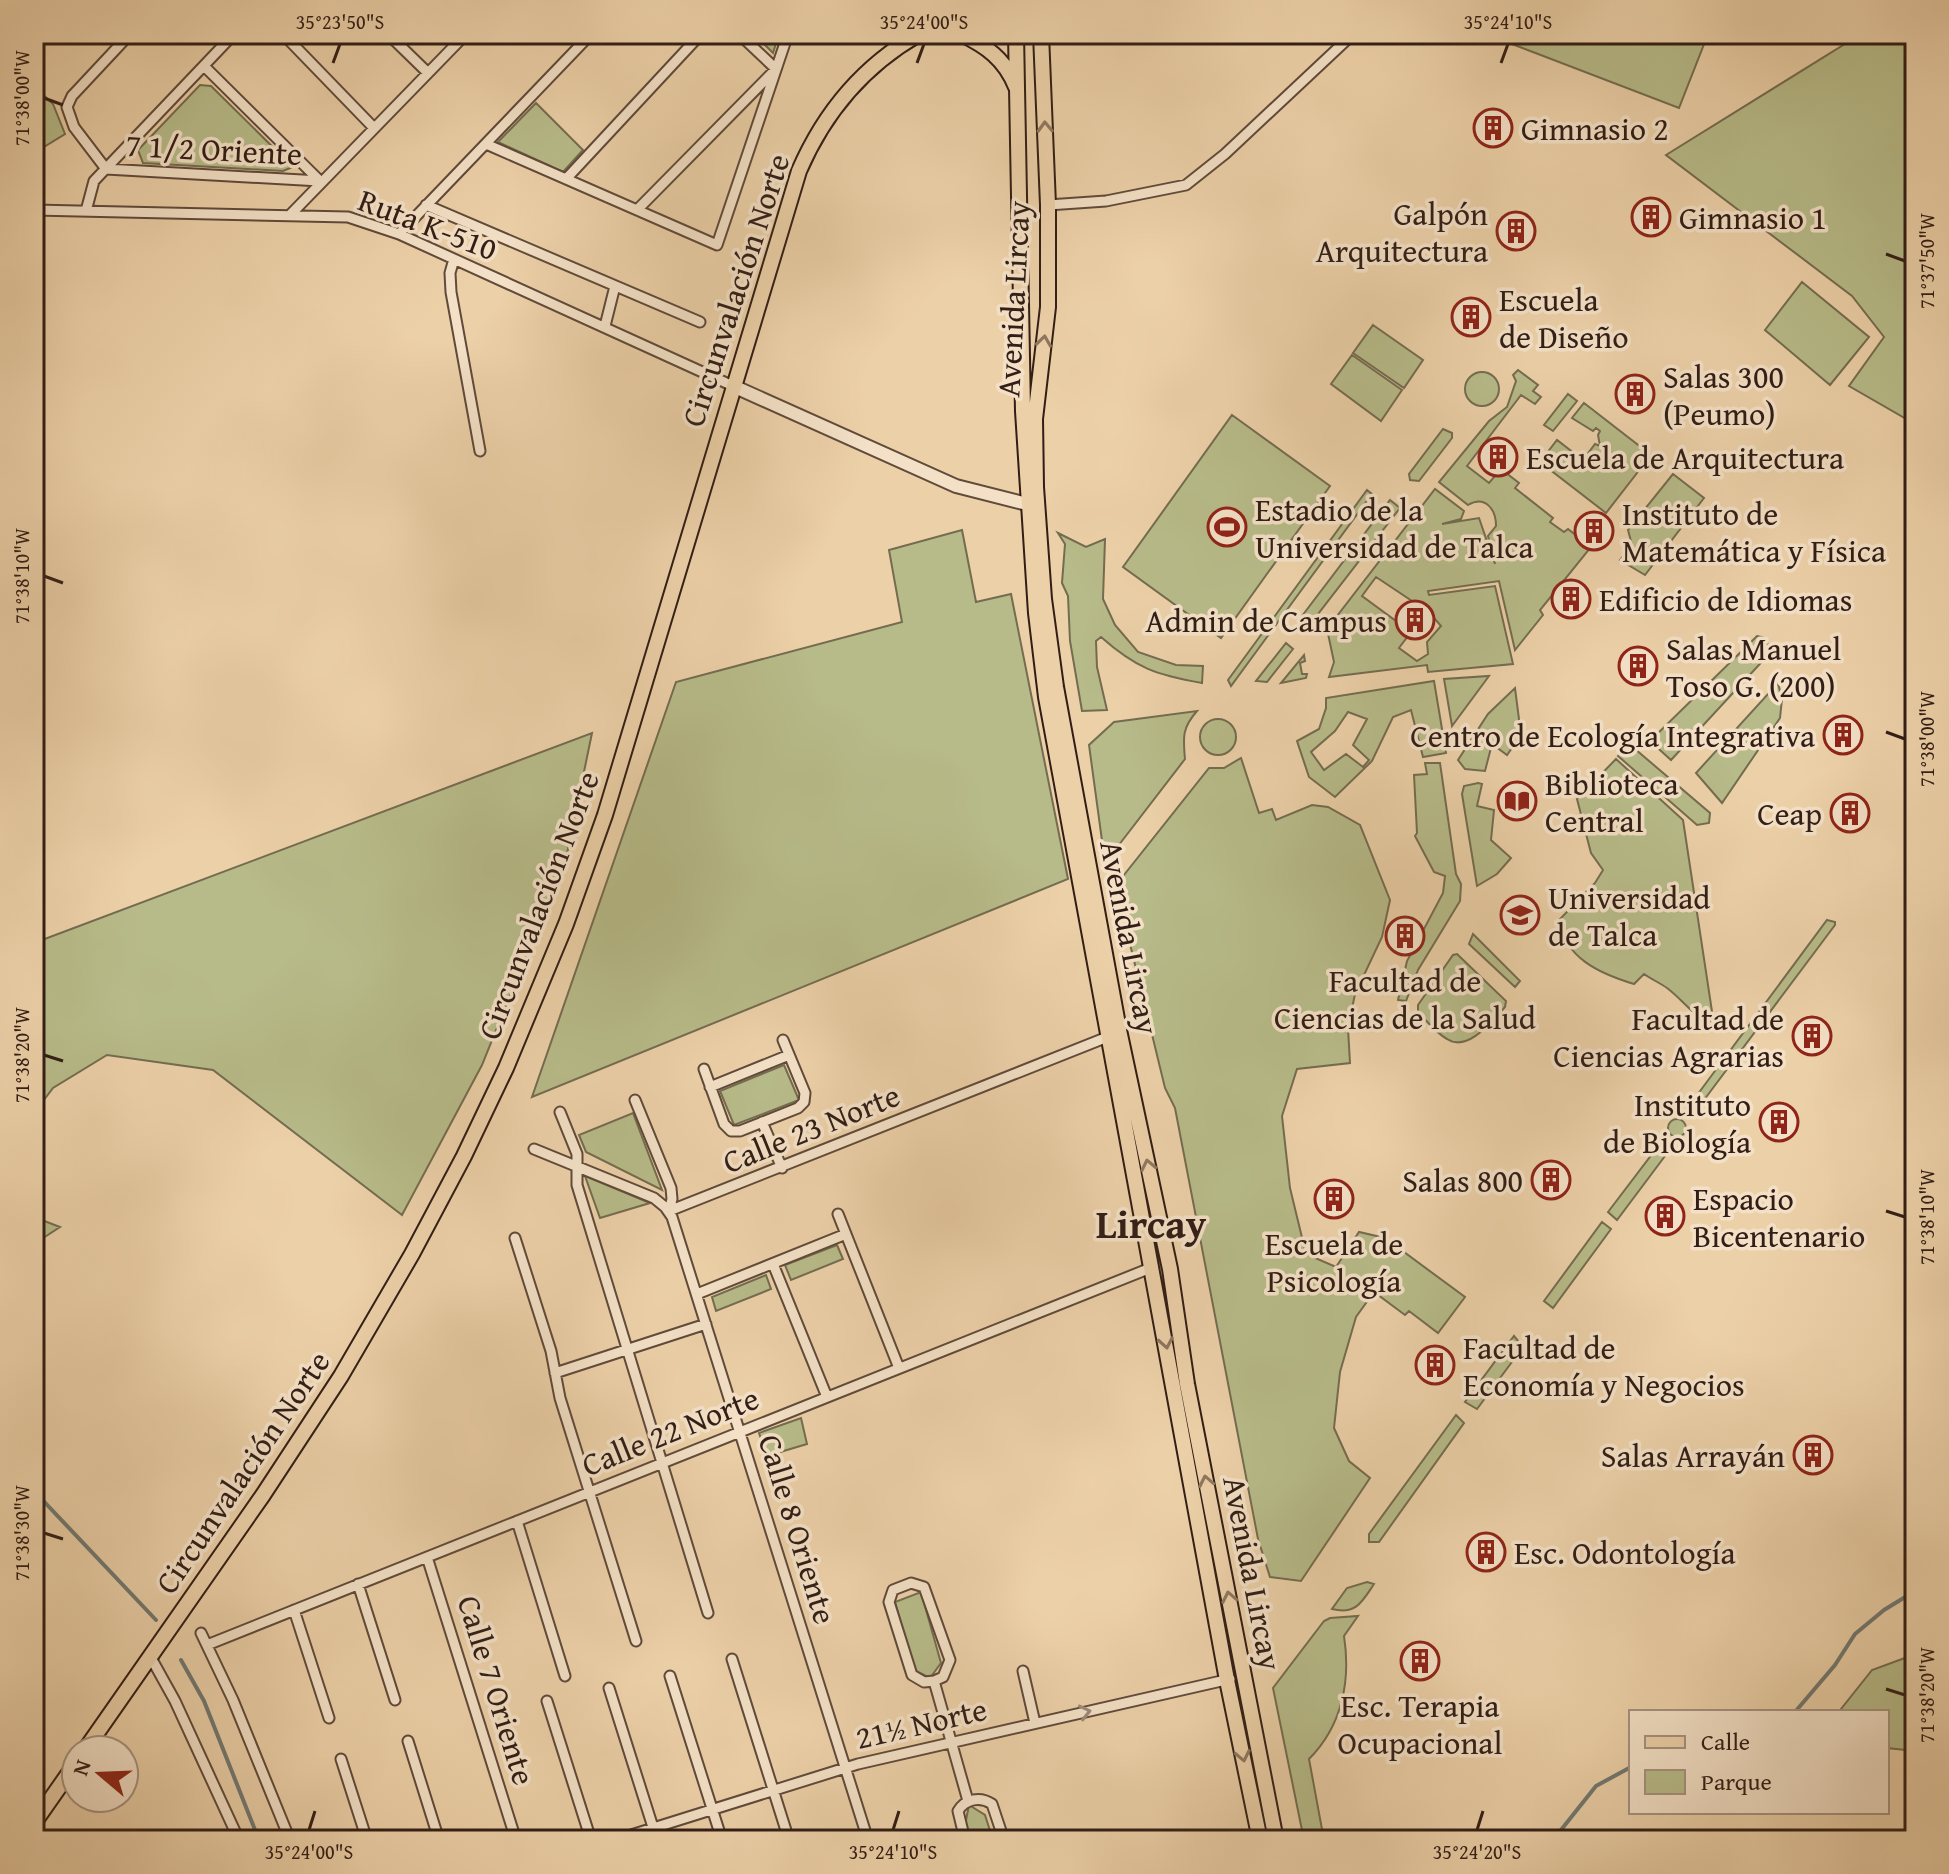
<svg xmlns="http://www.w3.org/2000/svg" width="1949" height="1874" font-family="'Gentium Book Plus',serif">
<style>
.green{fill:#b7bb89;stroke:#746c50;stroke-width:2;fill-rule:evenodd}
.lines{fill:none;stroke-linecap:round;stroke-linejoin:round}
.stream{stroke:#717972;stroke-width:4}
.minor-casing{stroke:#604a3a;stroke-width:13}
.tertiary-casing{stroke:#604a3a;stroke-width:16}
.primary-casing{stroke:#321e16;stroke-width:18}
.minor{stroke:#f3e0c6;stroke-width:9}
.tertiary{stroke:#f3e0c6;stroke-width:12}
.primary{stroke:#ecd0a8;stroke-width:14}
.oneway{stroke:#8f775f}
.oneway2{stroke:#9c8977}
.ticks{fill:none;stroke:#321e16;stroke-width:3}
.labels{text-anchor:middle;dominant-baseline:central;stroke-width:7;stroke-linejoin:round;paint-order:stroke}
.poi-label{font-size:32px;fill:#321e16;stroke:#f3e0c6;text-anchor:start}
.street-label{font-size:32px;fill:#321e16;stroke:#f3e0c6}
.district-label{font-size:40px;font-weight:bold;fill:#321e16;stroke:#f3e0c6}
.neatline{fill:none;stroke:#321e16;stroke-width:3}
.ticks-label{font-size:20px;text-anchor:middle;fill:#321e16}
</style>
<rect width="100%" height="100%" fill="#ecd0a8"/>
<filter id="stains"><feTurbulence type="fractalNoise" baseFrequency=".0025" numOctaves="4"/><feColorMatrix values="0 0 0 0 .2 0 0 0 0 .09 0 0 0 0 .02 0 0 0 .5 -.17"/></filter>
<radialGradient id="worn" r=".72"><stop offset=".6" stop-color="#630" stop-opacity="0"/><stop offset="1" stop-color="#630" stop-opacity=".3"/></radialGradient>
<path class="green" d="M 754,34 L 779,34 L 773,53 Z
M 1486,34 L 1708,34 L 1679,108 Z
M 1861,34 L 1915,34 L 1915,424 L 1849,386 L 1884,337 L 1852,296 L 1666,155 Z
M 200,85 L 211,86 L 293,167 L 283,171 L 143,163 L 138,150 Z
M 34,86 L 53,104 L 65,134 L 34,153 Z
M 536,103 L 583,150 L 563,172 L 498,142 Z
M 1802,282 L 1869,337 L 1830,385 L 1765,330 Z
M 1373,325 L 1423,360 L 1404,388 L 1353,353 Z
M 1352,355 L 1402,390 L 1381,421 L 1331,384 Z
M 1518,370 L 1538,385 L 1533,391 L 1541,397 L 1535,404 L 1521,395 L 1467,466 L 1489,483 L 1501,469 L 1519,483 L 1515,488 L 1553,518 L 1550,522 L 1564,532 L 1568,529 L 1591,547 L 1540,610 L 1543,615 L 1515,650 L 1499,581 L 1428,591 L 1429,595 L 1495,586 L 1513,664 L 1428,672 L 1427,665 L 1329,677 L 1334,662 L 1327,629 L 1435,489 L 1464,511 L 1461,519 L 1442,524 L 1479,518 L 1495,564 L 1488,536 L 1496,526 C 1496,509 1485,495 1468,505 L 1439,482 L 1489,421 L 1507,407 L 1516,381 L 1513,375 ZM 1376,577 L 1430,613 L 1441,626 L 1427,642 L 1428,654 L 1417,661 L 1399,648 L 1411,632 L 1362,596 Z
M1465 389a17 17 0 1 1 34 0a17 17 0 1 1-34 0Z
M 1568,394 L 1577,401 L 1553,431 L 1544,425 Z
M 1584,403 L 1651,455 L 1606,513 L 1540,462 L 1557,440 L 1583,460 L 1595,444 L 1600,446 L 1598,435 L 1600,431 L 1596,428 L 1593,431 L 1572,418 Z
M 1232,415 L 1330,486 L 1221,638 L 1123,567 Z
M 1443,429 L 1452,433 L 1452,438 L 1419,481 L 1410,480 L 1409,474 Z
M 1673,474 L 1704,498 L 1645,575 L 1620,560 L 1632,545 L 1628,530 Z
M 1367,490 L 1372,494 L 1231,686 L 1228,680 Z
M 1390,500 L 1400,508 L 1311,623 L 1302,616 Z
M 962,530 L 976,602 L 1011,594 L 1068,879 L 532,1097 L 676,682 L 902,622 L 889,550 Z
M 1058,533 L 1086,547 L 1105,539 L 1103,599 L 1115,625 L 1138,652 L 1176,665 L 1203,666 L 1202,683 C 1156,675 1136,668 1101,637 L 1096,641 L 1097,667 L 1107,710 L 1082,711 L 1070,641 L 1068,596 L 1062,583 L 1065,544 Z
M 1757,636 L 1766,638 L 1770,653 L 1671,760 L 1650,741 Z
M 1286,643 L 1293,649 L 1267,682 L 1256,681 Z
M 1304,655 L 1305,661 L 1300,663 L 1302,674 L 1307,674 L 1306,678 L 1281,683 Z
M 1489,676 L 1452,726 L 1444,679 Z
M 1434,681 L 1446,753 L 1423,757 L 1411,710 L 1393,717 L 1372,761 L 1335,797 L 1309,777 L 1297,741 L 1319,729 L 1326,708 L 1326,698 ZM 1348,712 L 1367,719 L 1353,745 L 1369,760 L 1363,767 L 1346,754 L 1324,770 L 1311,752 L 1335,731 Z
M 1778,683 L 1782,699 L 1780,718 L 1722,803 L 1696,773 Z
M 1515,688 L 1521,735 L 1507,755 L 1492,744 L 1485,771 L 1465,769 L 1458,760 L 1488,714 Z
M 1197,711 C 1182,728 1183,737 1185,759 L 1115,850 L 1103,848 L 1089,745 L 1114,722 Z
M1200 737a18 18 0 1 1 36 0a18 18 0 1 1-36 0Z
M 592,733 L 567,854 L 482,1065 L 402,1215 L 213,1070 L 107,1055 L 53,1088 L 34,1113 L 34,943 Z
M 1628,743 L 1710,813 L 1709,823 L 1697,825 L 1618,756 Z
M 1241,758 L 1259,813 L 1272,809 L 1276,820 L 1312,805 L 1328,807 L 1360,825 L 1390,900 L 1382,937 L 1355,994 L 1348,1028 L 1350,1063 L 1297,1069 L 1282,1116 L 1290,1188 L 1306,1254 L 1336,1267 L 1359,1232 L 1385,1238 L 1465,1297 L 1438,1333 L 1409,1311 L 1405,1315 L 1374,1292 L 1356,1317 L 1340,1372 L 1334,1428 L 1349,1461 L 1370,1478 L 1301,1581 L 1270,1577 L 1258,1539 L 1175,1108 L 1165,1088 L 1130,944 L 1119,886 L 1124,875 L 1209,768 L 1224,768 Z
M 1616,759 L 1683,820 L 1713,1018 L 1709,1022 C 1690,1013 1683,1000 1667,988 C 1660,983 1651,979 1644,974 L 1634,984 C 1601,974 1563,958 1560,919 L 1595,883 L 1603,870 L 1591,853 L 1577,799 Z
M 1425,763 L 1440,763 L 1456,874 L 1461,884 L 1460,901 L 1418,970 L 1406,1001 L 1398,1000 L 1407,961 L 1443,893 L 1445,876 L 1434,872 L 1415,836 L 1417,833 L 1414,775 L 1427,774 Z
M 1478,783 L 1482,784 L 1477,806 L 1494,810 L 1491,840 L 1511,858 L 1497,874 L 1477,886 L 1462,794 L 1464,786 Z
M 1827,920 L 1835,922 L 1835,925 L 1695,1112 L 1686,1110 Z
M 1473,934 L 1520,981 L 1515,987 L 1469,944 Z
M 1457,954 L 1506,1001 L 1505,1007 C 1493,1020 1468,1053 1447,1039 C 1436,1033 1427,1021 1418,1012 L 1418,1005 L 1453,955 Z
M 784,1065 L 799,1100 L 734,1125 L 720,1091 Z
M 633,1113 L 662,1190 L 586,1152 L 579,1135 Z
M1668 1128a9 9 0 1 1 18 0a9 9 0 1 1-18 0Z
M 1659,1145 L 1668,1152 L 1617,1220 L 1608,1212 Z
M 585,1176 L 650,1203 L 600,1218 Z
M 34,1217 L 60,1227 L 34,1244 Z
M 1602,1222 L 1611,1229 L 1553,1308 L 1544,1301 Z
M 837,1245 L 843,1259 L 791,1280 L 785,1265 Z
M 766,1275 L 771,1289 L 716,1311 L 712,1297 Z
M 1514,1336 L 1523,1347 L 1477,1409 L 1465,1402 Z
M 1456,1415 L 1464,1423 L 1379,1542 L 1369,1542 L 1369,1534 Z
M 801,1418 L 807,1444 L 767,1456 L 759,1433 Z
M 1367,1582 L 1374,1584 C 1362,1602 1356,1615 1332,1609 L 1347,1588 Z
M 921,1592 L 941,1663 L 930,1678 L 914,1670 L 895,1602 Z
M 1358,1616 L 1344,1636 C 1351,1681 1342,1726 1309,1759 L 1324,1840 L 1304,1840 L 1273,1688 L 1324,1621 L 1330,1618 Z
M 1913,1655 L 1915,1751 L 1887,1748 L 1887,1712 L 1845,1712 L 1841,1709 L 1872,1670 Z
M 969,1805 L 985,1815 L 993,1840 L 970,1840 L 965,1825 Z"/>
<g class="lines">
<path class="stream" d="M 34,1491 L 156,1620
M 181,1660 L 204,1701 L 259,1840
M 1795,1712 L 1835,1665 L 1855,1634 L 1884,1610 L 1915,1591
M 1553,1840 L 1596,1786 L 1631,1767"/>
<defs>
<path id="minor" d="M 283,34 L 374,128
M 388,34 L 428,73
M 204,66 L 320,181
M 486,144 L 717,245 L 788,34
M 106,169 L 320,181
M 106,169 L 74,127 L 67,107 L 72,96 L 130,34
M 566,179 L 701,34
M 426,205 L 700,322
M 1048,205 L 1106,201 L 1186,185 L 1225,154 L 1353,34
M 34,210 L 348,217 L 399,234 L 733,386
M 637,210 L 776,69 L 739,34
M 86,211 L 94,181 L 234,34
M 290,215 L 466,34
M 399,234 L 591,34
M 454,259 L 450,273 L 451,292 L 480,451
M 605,326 L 615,286
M 704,1069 L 724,1124 L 731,1131 L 740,1131 L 798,1108 L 804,1102 L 805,1093 L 783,1040
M 710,1087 L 789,1055
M 635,1100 L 671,1188 L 672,1199 L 669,1211
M 560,1112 L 577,1154 L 577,1185 L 708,1613
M 762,1122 L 782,1168
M 534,1149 L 654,1198 L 665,1207 L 672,1217 L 868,1840
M 669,1211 L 1110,1036
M 838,1214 L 899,1368
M 515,1238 L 551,1351 L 560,1398 L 636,1641
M 773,1264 L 827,1397
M 697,1294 L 846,1234
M 555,1373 L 706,1324
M 517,1521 L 565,1676
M 427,1557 L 516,1840
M 358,1584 L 395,1700
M 294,1610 L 329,1718
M 201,1633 L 233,1700 L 290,1840
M 207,1645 L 1153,1267
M 150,1656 L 175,1701 L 239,1840
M 732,1659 L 789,1840
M 1023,1671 L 1035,1723
M 670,1676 L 722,1840
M 934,1681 L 943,1677 L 950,1660 L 924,1587 L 911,1583 L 893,1590 L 889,1602 L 912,1675 L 924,1682 L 934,1681 L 968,1801
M 609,1688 L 657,1840
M 547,1701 L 591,1840
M 408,1741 L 439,1840
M 341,1759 L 367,1840
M 615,1840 L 858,1764 L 1230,1679
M 965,1840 L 958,1811 C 965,1799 980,1796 992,1804 L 1004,1840"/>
<path id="tertiary" d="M 733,386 L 956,486 L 1027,504"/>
<path id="primary" d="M 961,34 C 986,46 1005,59 1016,87
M 1016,34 L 1023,411 L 1036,613 L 1046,697 L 1227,1680 L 1260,1840
M 1041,34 L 1048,205 L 1048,307 L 1035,419 L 1036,487 L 1044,599 L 1056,687 L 1119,1030 L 1170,1269 L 1187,1384 L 1276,1840
M 85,1750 L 263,1495 L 341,1376 L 412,1254 L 464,1156 L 506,1068 L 566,924 L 605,815 L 799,171 C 824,113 863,66 919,34
M 34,1823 L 76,1763"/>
</defs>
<use href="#minor" class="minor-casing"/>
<use href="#tertiary" class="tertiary-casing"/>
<use href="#primary" class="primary-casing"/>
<use href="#minor" class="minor"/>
<use href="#tertiary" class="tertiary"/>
<use href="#primary" class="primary"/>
</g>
<defs><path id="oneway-chevron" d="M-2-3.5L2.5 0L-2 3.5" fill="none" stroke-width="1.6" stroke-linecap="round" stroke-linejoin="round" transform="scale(2)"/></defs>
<g class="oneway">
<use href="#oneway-chevron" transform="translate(1045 127) rotate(-92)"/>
<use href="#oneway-chevron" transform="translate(1044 341) rotate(-82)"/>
<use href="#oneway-chevron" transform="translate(1148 1165) rotate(-102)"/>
<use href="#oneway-chevron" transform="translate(1166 1343) rotate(80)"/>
<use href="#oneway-chevron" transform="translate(1206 1481) rotate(-101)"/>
<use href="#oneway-chevron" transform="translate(1229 1597) rotate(-101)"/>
<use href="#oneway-chevron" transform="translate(1243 1756) rotate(78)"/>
</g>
<use class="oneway2" href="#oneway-chevron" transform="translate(1085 1712) rotate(-13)"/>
<path class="ticks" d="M 333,63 L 340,44M 917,63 L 924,44M 1501,63 L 1508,44M 44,98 L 63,105M 1886,254 L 1905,261M 44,576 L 63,583M 1886,732 L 1905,739M 44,1055 L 63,1061M 1886,1211 L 1905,1217M 44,1533 L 63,1539M 1886,1689 L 1905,1695M 309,1830 L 315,1811M 893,1830 L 899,1811M 1477,1830 L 1483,1811"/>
<defs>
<symbol id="building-ring" viewBox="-11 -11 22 22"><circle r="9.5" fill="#f3e0c6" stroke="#8f2418" stroke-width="1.5"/><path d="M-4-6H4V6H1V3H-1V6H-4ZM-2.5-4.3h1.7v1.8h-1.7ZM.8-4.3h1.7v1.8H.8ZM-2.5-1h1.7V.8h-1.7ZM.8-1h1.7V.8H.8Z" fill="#8f2418"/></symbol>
<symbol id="stadium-ring" viewBox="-11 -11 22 22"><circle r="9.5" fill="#f3e0c6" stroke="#8f2418" stroke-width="1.5"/><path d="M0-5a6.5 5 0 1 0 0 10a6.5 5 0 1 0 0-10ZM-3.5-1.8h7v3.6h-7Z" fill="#8f2418"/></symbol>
<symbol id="library-ring" viewBox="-11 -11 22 22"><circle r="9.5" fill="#f3e0c6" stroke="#8f2418" stroke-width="1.5"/><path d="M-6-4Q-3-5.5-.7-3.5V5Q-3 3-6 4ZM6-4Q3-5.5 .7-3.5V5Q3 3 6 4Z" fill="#8f2418"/></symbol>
<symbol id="university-ring" viewBox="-11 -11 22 22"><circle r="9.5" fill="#f3e0c6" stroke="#8f2418" stroke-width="1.5"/><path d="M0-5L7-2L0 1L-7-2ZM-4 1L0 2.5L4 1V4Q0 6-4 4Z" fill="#8f2418"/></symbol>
</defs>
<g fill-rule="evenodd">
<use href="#building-ring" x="1471" y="106" width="44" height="44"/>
<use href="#building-ring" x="1629" y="195" width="44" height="44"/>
<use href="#building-ring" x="1494" y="209" width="44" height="44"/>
<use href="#building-ring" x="1449" y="295" width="44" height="44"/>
<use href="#building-ring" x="1613" y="372" width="44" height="44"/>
<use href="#building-ring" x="1476" y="435" width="44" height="44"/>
<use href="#stadium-ring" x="1205" y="505" width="44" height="44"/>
<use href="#building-ring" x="1572" y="509" width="44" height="44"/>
<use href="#building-ring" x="1549" y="577" width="44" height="44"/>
<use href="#building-ring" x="1393" y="598" width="44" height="44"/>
<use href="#building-ring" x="1616" y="644" width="44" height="44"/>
<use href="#building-ring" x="1821" y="713" width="44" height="44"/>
<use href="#library-ring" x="1495" y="779" width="44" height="44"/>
<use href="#building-ring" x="1828" y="791" width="44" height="44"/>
<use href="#university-ring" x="1498" y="893" width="44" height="44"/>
<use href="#building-ring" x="1383" y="914" width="44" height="44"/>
<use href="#building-ring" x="1790" y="1014" width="44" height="44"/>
<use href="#building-ring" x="1757" y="1100" width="44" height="44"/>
<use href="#building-ring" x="1529" y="1158" width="44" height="44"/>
<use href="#building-ring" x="1312" y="1177" width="44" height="44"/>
<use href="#building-ring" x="1643" y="1194" width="44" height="44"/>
<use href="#building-ring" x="1413" y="1343" width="44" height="44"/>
<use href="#building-ring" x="1791" y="1433" width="44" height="44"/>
<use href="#building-ring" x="1464" y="1530" width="44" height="44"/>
<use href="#building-ring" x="1398" y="1639" width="44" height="44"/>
</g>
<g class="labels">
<g class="poi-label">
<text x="1521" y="128">Gimnasio 2</text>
<text x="1488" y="213" text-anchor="end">Galpón<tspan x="1488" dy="37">Arquitectura</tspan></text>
<text x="1679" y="217">Gimnasio 1</text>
<text x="1499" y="299">Escuela<tspan x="1499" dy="37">de Diseño</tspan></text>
<text x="1663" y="376">Salas 300<tspan x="1663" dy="37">(Peumo)</tspan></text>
<text x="1526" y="457">Escuela de Arquitectura</text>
<text x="1255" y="509">Estadio de la<tspan x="1255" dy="37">Universidad de Talca</tspan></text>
<text x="1622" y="513">Instituto de<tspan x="1622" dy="37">Matemática y Física</tspan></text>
<text x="1599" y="599">Edificio de Idiomas</text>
<text x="1387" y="620" text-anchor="end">Admin de Campus</text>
<text x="1666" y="648">Salas Manuel<tspan x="1666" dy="37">Toso G. (200)</tspan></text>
<text x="1815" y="735" text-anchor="end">Centro de Ecología Integrativa</text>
<text x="1545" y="783">Biblioteca<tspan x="1545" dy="37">Central</tspan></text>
<text x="1822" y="813" text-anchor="end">Ceap</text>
<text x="1548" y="897">Universidad<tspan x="1548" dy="37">de Talca</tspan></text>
<text x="1405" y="980" text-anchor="middle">Facultad de<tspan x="1405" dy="37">Ciencias de la Salud</tspan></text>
<text x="1784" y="1018" text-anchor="end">Facultad de<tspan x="1784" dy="37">Ciencias Agrarias</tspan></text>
<text x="1751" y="1104" text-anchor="end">Instituto<tspan x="1751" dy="37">de Biología</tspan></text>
<text x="1523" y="1180" text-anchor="end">Salas 800</text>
<text x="1693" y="1198">Espacio<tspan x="1693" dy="37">Bicentenario</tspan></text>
<text x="1334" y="1243" text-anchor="middle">Escuela de<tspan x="1334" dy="37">Psicología</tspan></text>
<text x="1463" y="1347">Facultad de<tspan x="1463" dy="37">Economía y Negocios</tspan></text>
<text x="1785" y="1455" text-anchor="end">Salas Arrayán</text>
<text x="1514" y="1552">Esc. Odontología</text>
<text x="1420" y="1705" text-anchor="middle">Esc. Terapia<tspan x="1420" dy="37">Ocupacional</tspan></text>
</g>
<g class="street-label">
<text transform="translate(214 149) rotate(3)">7 1/2 Oriente</text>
<text transform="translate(428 224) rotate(21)">Ruta K-510</text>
<text transform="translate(735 290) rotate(-72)">Circunvalación Norte</text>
<text transform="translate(1013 299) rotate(-87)">Avenida Lircay</text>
<text transform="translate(538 905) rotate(-69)">Circunvalación Norte</text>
<text transform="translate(1130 937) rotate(79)">Avenida Lircay</text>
<text transform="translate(811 1128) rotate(-22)">Calle 23 Norte</text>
<text transform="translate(670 1431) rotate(-22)">Calle 22 Norte</text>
<text transform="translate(242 1472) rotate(-56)">Circunvalación Norte</text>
<text transform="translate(798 1529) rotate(73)">Calle 8 Oriente</text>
<text transform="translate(1253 1573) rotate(79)">Avenida Lircay</text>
<text transform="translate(497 1690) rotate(73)">Calle 7 Oriente</text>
<text transform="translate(921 1723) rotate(-13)">21½ Norte</text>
</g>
<g class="district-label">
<text x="1151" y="1223">Lircay</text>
</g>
</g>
<rect width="1949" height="1874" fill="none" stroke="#ecd0a8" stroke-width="88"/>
<rect x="1629" y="1710" width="260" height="104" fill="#f3e0c6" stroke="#a69280" stroke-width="2"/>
<rect x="1645" y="1736" width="40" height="12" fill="#ecd0a8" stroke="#a69280" stroke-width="2"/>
<text x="1701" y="1750" font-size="24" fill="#321e16">Calle</text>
<rect x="1645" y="1770" width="40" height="24" fill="#b7bb89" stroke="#a69280" stroke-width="2"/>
<text x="1701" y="1790" font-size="24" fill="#321e16">Parque</text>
<g transform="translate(100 1774) rotate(289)"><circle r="38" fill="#f3e0c6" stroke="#a69280" stroke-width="2"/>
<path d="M0-6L14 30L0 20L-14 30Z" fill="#8f2418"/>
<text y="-12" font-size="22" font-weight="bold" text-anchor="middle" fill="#321e16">N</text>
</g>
<rect x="44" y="44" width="1861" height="1786" class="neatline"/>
<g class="ticks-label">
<text x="340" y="29">35°23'50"S</text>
<text x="924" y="29">35°24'00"S</text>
<text x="1508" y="29">35°24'10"S</text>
<text transform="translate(22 98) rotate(-90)" y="7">71°38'00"W</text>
<text transform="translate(1927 261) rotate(-90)" y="7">71°37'50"W</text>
<text transform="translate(22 576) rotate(-90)" y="7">71°38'10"W</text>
<text transform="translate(1927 739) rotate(-90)" y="7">71°38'00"W</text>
<text transform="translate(22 1055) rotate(-90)" y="7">71°38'20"W</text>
<text transform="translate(1927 1217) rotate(-90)" y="7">71°38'10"W</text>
<text transform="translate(22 1533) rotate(-90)" y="7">71°38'30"W</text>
<text transform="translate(1927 1695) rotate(-90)" y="7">71°38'20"W</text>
<text x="309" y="1859">35°24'00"S</text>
<text x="893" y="1859">35°24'10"S</text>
<text x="1477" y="1859">35°24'20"S</text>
</g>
<rect width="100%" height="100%" filter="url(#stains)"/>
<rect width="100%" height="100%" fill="url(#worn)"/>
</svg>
